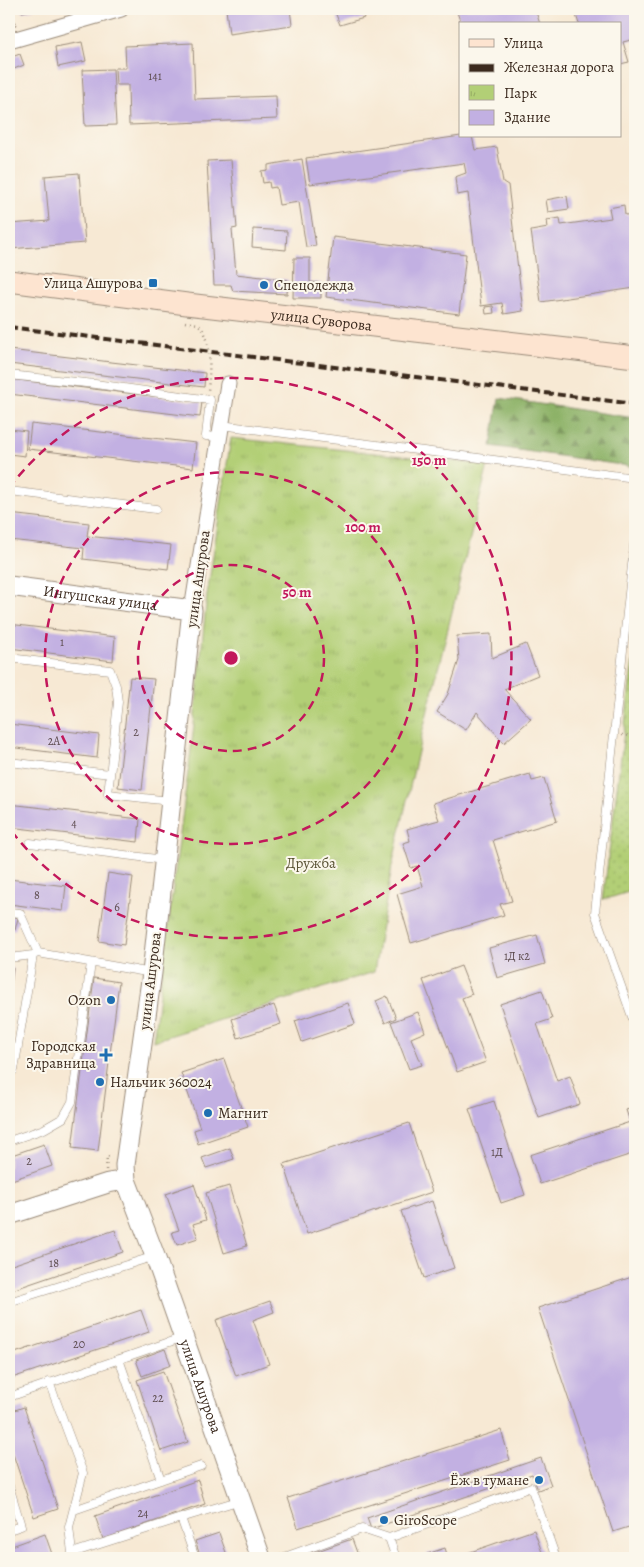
<svg xmlns="http://www.w3.org/2000/svg" width="644" height="1567" font-family="Alegreya,serif">
<style>
.grass{fill:url(#grass-dots);stroke:#767c4a}
.forest{fill:url(#forest-firs);stroke:#646e42}
.park{fill:url(#park-tufts);stroke:#767c4a}
.building{fill:#c2b0e2}
.lines{fill:none;stroke-linecap:round;stroke-linejoin:round}
.service-casing{stroke:#998a79;stroke-width:9}
.minor-casing{stroke:#998a79;stroke-width:17}
.tertiary-casing{stroke:#998a79;stroke-width:21}
.secondary-casing{stroke:#998a79;stroke-width:23}
.path{stroke:#998a79;stroke-width:2.5;stroke-dasharray:1 4;stroke-linecap:butt}
.service{stroke:#fff;stroke-width:8}
.minor{stroke:#fff;stroke-width:15}
.tertiary{stroke:#fff;stroke-width:19}
.secondary{stroke:#fde4d0;stroke-width:21}
.rail{stroke:#3b2a1e;stroke-width:4;stroke-dasharray:8 4;stroke-linecap:butt}
.ring{fill:none;stroke:#c2185b;stroke-width:2.5;stroke-dasharray:9 6}
.poi-dot{fill:#1f6fb2;stroke:#fbf7ec;stroke-width:2}
.labels{text-anchor:middle;dominant-baseline:central;stroke-width:4;stroke-linejoin:round;paint-order:stroke}
.number-label{font-size:12px;fill:#5d4c4f}
.poi-label{font-size:15px;fill:#3b2a1e;stroke:#fbf7ec;text-anchor:end}
.street-label{font-size:15px;fill:#3b2a1e;stroke:#fbf7ec}
.park-label{font-size:15px;fill:#595334;stroke:#fbf7ec}
.centre{fill:#c2185b;stroke:#fbf7ec;stroke-width:2.5}
.ring-label{font-size:15px;text-anchor:middle;font-weight:bold;fill:#c2185b;stroke:#fbf7ec;stroke-width:4;stroke-linejoin:round;paint-order:stroke}
</style>
<defs>
<pattern id="grass-dots" width="8" height="8" patternUnits="userSpaceOnUse" patternTransform="scale(1.25)"><rect width="8" height="8" fill="#b2cf76"/><path d="M2 2h.1M6 6h.1" fill="none" stroke="#9ab266" stroke-width="1.8" stroke-linecap="round"/></pattern>
<pattern id="forest-firs" width="22" height="20" patternUnits="userSpaceOnUse" patternTransform="scale(1.25)"><rect width="22" height="20" fill="#8db267"/><path d="M5 1l3.5 6h-7zM16 11l3.5 6h-7z" fill="#749154"/></pattern>
<pattern id="park-tufts" width="24" height="20" patternUnits="userSpaceOnUse" patternTransform="scale(1.25)"><rect width="24" height="20" fill="#b2cf76"/><path d="M3 7l-1-3M5 7V3M7 7l1-3M15 17l-1-3M17 17v-4M19 17l1-3" fill="none" stroke="#9ab266"/></pattern>
</defs>
<rect width="100%" height="100%" fill="#fbf7ec"/>
<filter id="ink" filterUnits="userSpaceOnUse"><feTurbulence type="fractalNoise" baseFrequency=".02" numOctaves="2"/><feDisplacementMap in="SourceGraphic" scale="10" xChannelSelector="R" yChannelSelector="G"/><feConvolveMatrix kernelMatrix="1 2 1 2 8 2 1 2 1" color-interpolation-filters="sRGB"/></filter>
<filter id="wash" filterUnits="userSpaceOnUse"><feTurbulence type="fractalNoise" baseFrequency=".0096" numOctaves="4" result="noise"/><feDisplacementMap in="SourceGraphic" scale="20" xChannelSelector="R" yChannelSelector="G"/><feGaussianBlur stdDeviation="1.12" result="paint"/><feColorMatrix in="noise" values="0 0 0 0 0 0 0 0 0 0 0 0 0 0 0 0 0 1.4 0 .05"/><feComposite in="paint" operator="in"/></filter>
<g filter="url(#wash)">
<rect width="100%" height="100%" fill="#f7e9d4"/>
<path class="grass" d="M 635,644 L 635,890 L 603,900 Z"/>
<path class="forest" d="M 499,398 L 635,418 L 635,467 L 491,446 Z"/>
<path class="park" d="M 231,438 L 488,465 L 422,734 L 392,866 L 374,972 L 153,1041 L 193,734 L 207,595 Z"/>
<g id="blocks">
<path class="building" d="M 9,9 L 10,9 L 16,25 L 9,27 Z
M 22,9 L 35,9 L 22,12 Z
M 226,9 L 290,9 L 292,25 L 229,34 Z
M 334,9 L 361,9 L 364,18 L 340,25 Z
M 456,9 L 535,9 L 540,24 L 461,24 Z
M 574,9 L 635,9 L 635,39 L 623,42 L 629,62 L 620,64 L 620,24 L 579,24 Z
M 82,42 L 86,61 L 58,67 L 55,47 Z
M 193,43 L 195,99 L 276,96 L 277,119 L 129,125 L 128,85 L 116,85 L 115,68 L 126,68 L 125,46 Z
M 20,54 L 24,65 L 9,71 L 9,58 Z
M 113,69 L 116,125 L 85,126 L 82,70 Z
M 461,136 L 472,136 L 475,150 L 497,147 L 503,182 L 508,185 L 523,311 L 504,314 L 502,303 L 481,306 L 468,193 L 457,195 L 455,177 L 466,173 L 464,163 L 310,184 L 306,158 Z
M 302,159 L 316,246 L 306,247 L 299,202 L 279,205 L 276,187 L 270,188 L 269,182 L 263,183 L 261,171 L 268,170 L 268,165 Z
M 231,160 L 237,228 L 232,229 L 236,274 L 288,280 L 287,294 L 233,291 L 231,285 L 214,285 L 207,161 Z
M 79,173 L 85,243 L 9,249 L 9,224 L 49,221 L 45,176 Z
M 567,196 L 569,209 L 548,212 L 546,200 Z
M 624,205 L 625,215 L 635,214 L 635,288 L 541,302 L 531,231 L 548,228 L 547,220 L 560,218 L 561,225 L 611,218 L 609,208 Z
M 253,229 L 287,231 L 286,250 L 252,247 Z
M 333,237 L 466,254 L 459,314 L 326,297 Z
M 294,258 L 310,258 L 310,282 L 321,283 L 321,298 L 293,298 Z
M 493,306 L 494,313 L 486,314 L 485,307 Z
M 9,350 L 205,373 L 204,387 L 9,364 Z
M 9,379 L 202,402 L 200,417 L 9,394 Z
M 31,424 L 196,443 L 193,468 L 28,449 Z
M 9,429 L 27,431 L 25,456 L 9,454 Z
M 9,514 L 89,523 L 87,536 L 171,545 L 168,569 L 83,559 L 84,548 L 9,540 Z
M 9,624 L 115,637 L 113,661 L 9,648 Z
M 491,634 L 492,658 L 526,644 L 538,675 L 504,689 L 531,719 L 504,743 L 477,712 L 466,730 L 437,712 L 448,694 L 459,660 L 457,636 Z
M 130,677 L 154,679 L 142,790 L 118,787 Z
M 9,724 L 99,735 L 97,758 L 9,747 Z
M 530,774 L 532,781 L 544,778 L 557,821 L 493,840 L 512,901 L 500,904 L 504,915 L 411,943 L 397,894 L 423,886 L 417,866 L 411,868 L 403,843 L 410,841 L 407,829 L 439,820 L 433,803 Z
M 9,804 L 140,819 L 138,842 L 9,827 Z
M 108,873 L 133,877 L 124,945 L 99,941 Z
M 9,879 L 66,886 L 63,911 L 9,904 Z
M 9,915 L 18,918 L 15,930 L 9,928 Z
M 537,935 L 545,964 L 497,978 L 489,948 Z
M 461,966 L 472,994 L 462,998 L 486,1062 L 457,1072 L 423,980 Z
M 9,968 L 13,968 L 10,996 L 9,996 Z
M 94,978 L 119,982 L 98,1151 L 72,1148 Z
M 542,990 L 552,1019 L 537,1024 L 557,1081 L 570,1076 L 580,1104 L 539,1118 L 500,1004 Z
M 387,996 L 396,1018 L 385,1023 L 376,1001 Z
M 348,1003 L 355,1024 L 302,1042 L 295,1021 Z
M 274,1005 L 281,1024 L 238,1038 L 232,1019 Z
M 418,1012 L 425,1032 L 411,1038 L 422,1065 L 409,1069 L 391,1022 Z
M 224,1059 L 248,1127 L 198,1144 L 194,1130 L 200,1128 L 181,1073 Z
M 494,1101 L 525,1195 L 501,1203 L 469,1109 Z
M 635,1107 L 635,1153 L 540,1184 L 530,1155 L 630,1122 L 626,1110 Z
M 409,1123 L 432,1192 L 307,1234 L 284,1164 Z
M 44,1144 L 52,1166 L 9,1181 L 9,1156 Z
M 230,1148 L 234,1159 L 206,1168 L 202,1158 Z
M 194,1184 L 206,1220 L 193,1224 L 198,1238 L 177,1245 L 172,1232 L 179,1230 L 166,1194 Z
M 229,1186 L 247,1246 L 224,1253 L 206,1193 Z
M 432,1201 L 454,1268 L 424,1278 L 401,1211 Z
M 115,1230 L 123,1252 L 9,1291 L 9,1266 Z
M 635,1276 L 635,1525 L 613,1532 L 538,1308 Z
M 270,1301 L 274,1312 L 253,1320 L 269,1364 L 236,1376 L 216,1320 Z
M 141,1310 L 149,1332 L 9,1379 L 9,1355 Z
M 165,1349 L 171,1365 L 142,1376 L 136,1360 Z
M 163,1371 L 188,1442 L 161,1451 L 137,1380 Z
M 24,1407 L 58,1509 L 34,1517 L 9,1442 L 9,1412 Z
M 501,1430 L 510,1460 L 298,1528 L 288,1498 Z
M 541,1458 L 551,1485 L 538,1490 L 532,1474 L 371,1529 L 367,1518 Z
M 198,1480 L 205,1504 L 103,1539 L 95,1516 Z
M 534,1530 L 544,1558 L 453,1558 Z
M 219,1533 L 228,1558 L 201,1558 L 195,1541 Z
M 45,1534 L 53,1557 L 9,1558 L 9,1547 Z
M 352,1539 L 359,1558 L 311,1558 L 309,1554 Z
M 445,1548 L 448,1558 L 428,1558 L 427,1554 Z"/>
</g>
</g>
<g filter="url(#ink)">
<use href="#blocks" fill-opacity="0" stroke="#998a79" stroke-width="1"/>
<g class="lines">
<defs>
<path id="service" d="M 9,375 L 95,384 L 210,400 L 206,436 L 219,437
M 221,425 L 635,478
M 9,491 L 156,509
M 635,537 L 595,913 L 635,1025
M 9,658 L 110,670 L 116,686 L 118,702 L 108,794 L 170,801
M 9,762 L 110,774
M 30,843 L 164,860
M 9,912 L 20,913 L 38,953 L 152,973
M 9,958 L 33,955
M 14,1070 L 33,955 L 38,953
M 9,1141 L 44,1129 L 63,1118 L 72,1102 L 91,963
M 9,1302 L 155,1256
M 119,1359 L 161,1480
M 49,1382 L 83,1473 L 69,1527 L 72,1553
M 9,1397 L 184,1337
M 9,1486 L 21,1526 L 9,1530
M 74,1510 L 201,1466
M 181,1518 L 241,1500
M 389,1538 L 396,1558
M 74,1558 L 72,1553 L 181,1518 L 195,1558
M 282,1558 L 362,1529 L 389,1538 L 531,1487 L 556,1558"/>
<path id="minor" d="M 9,41 L 121,9
M 192,610 L 228,384"/>
<g id="tertiary">
<path id="s1" d="M 9,586 L 192,610 L 152,973 L 125,1165 L 126,1180 L 155,1256 L 261,1558"/>
<path d="M 9,1215 L 108,1183 L 126,1180"/>
</g>
<g id="secondary">
<path id="s2" d="M 9,281 L 187,304 L 635,357"/>
</g>
</defs>
<use href="#service" class="service-casing"/>
<use href="#minor" class="minor-casing"/>
<use href="#tertiary" class="tertiary-casing"/>
<use href="#secondary" class="secondary-casing"/>
<path class="path" d="M 185,322 C 189,323 194,323 197,324 C 214,334 209,375 208,392
M 622,735 L 635,736
M 106,1170 L 107,1156 L 111,1157"/>
<use href="#service" class="service"/>
<use href="#minor" class="minor"/>
<use href="#tertiary" class="tertiary"/>
<use href="#secondary" class="secondary"/>
<path class="rail" d="M 9,327 L 635,404"/>
</g>
</g>
<g class="ring">
<circle cx="231" cy="658" r="93"/>
<circle cx="231" cy="658" r="186"/>
<path d="M9 488A280 280 0 1 1 9 828"/>
</g>
<g class="poi-dot">
<rect x="148" y="278" width="10" height="10" rx="2.5"/>
<circle cx="264" cy="285" r="5"/>
<circle cx="111" cy="1000" r="5"/>
<path d="M103.5 1047.5h5v5h5v5h-5v5h-5v-5h-5v-5h5z"/>
<circle cx="100" cy="1082" r="5"/>
<circle cx="208" cy="1113" r="5"/>
<circle cx="539" cy="1480" r="5"/>
<circle cx="384" cy="1520" r="5"/>
</g>
<g class="labels">
<g class="number-label">
<text x="155" y="76">141</text>
<text x="62" y="642">1</text>
<text x="136" y="732">2</text>
<text x="54" y="741">2А</text>
<text x="74" y="823">4</text>
<text x="37" y="895">8</text>
<text x="117" y="907">6</text>
<text x="517" y="956">1Д к2</text>
<text x="497" y="1152">1Д</text>
<text x="29" y="1161">2</text>
<text x="54" y="1263">18</text>
<text x="79" y="1344">20</text>
<text x="158" y="1398">22</text>
<text x="143" y="1513">24</text>
</g>
<g class="poi-label">
<text x="143" y="283">Улица Ашурова</text>
<text x="274" y="285" text-anchor="start">Спецодежда</text>
<text x="101" y="1000">Ozon</text>
<text x="96" y="1046">Городская<tspan x="96" dy="17">Здравница</tspan></text>
<text x="110" y="1082" text-anchor="start">Нальчик 360024</text>
<text x="218" y="1113" text-anchor="start">Магнит</text>
<text x="529" y="1480">Ёж в тумане</text>
<text x="394" y="1520" text-anchor="start">GiroScope</text>
</g>
<g class="street-label">
<text stroke="none"><textPath href="#s2" startOffset="315">улица Суворова</textPath></text>
<text transform="translate(198 579) rotate(-82)">улица Ашурова</text>
<text stroke="none"><textPath href="#s1" startOffset="92">Ингушская улица</textPath></text>
<text transform="translate(150 981) rotate(-83)">улица Ашурова</text>
<text stroke="none"><textPath href="#s1" startOffset="978">улица Ашурова</textPath></text>
</g>
<g class="park-label">
<text x="311" y="863">Дружба</text>
</g>
</g>
<circle cx="231" cy="658" r="8" class="centre"/>
<g class="ring-label">
<text x="429" y="465">150 m</text>
<text x="363" y="532">100 m</text>
<text x="297" y="597">50 m</text>
</g>
<rect width="644" height="1567" fill="none" stroke="#fbf7ec" stroke-width="30"/>
<rect x="459" y="22" width="162" height="115" fill="#fbf7ec" stroke="#aea59a"/>
<rect x="469" y="39" width="25" height="8" fill="#fde4d0" stroke="#aea59a"/>
<text x="504" y="48" font-size="15" fill="#3b2a1e">Улица</text>
<rect x="469" y="64" width="25" height="8" fill="#3b2a1e" stroke="#aea59a"/>
<text x="504" y="72" font-size="15" fill="#3b2a1e">Железная дорога</text>
<rect x="469" y="85" width="25" height="15" fill="url(#park-tufts)" stroke="#aea59a"/>
<text x="504" y="98" font-size="15" fill="#3b2a1e">Парк</text>
<rect x="469" y="110" width="25" height="15" fill="#c2b0e2" stroke="#aea59a"/>
<text x="504" y="122" font-size="15" fill="#3b2a1e">Здание</text>
</svg>
